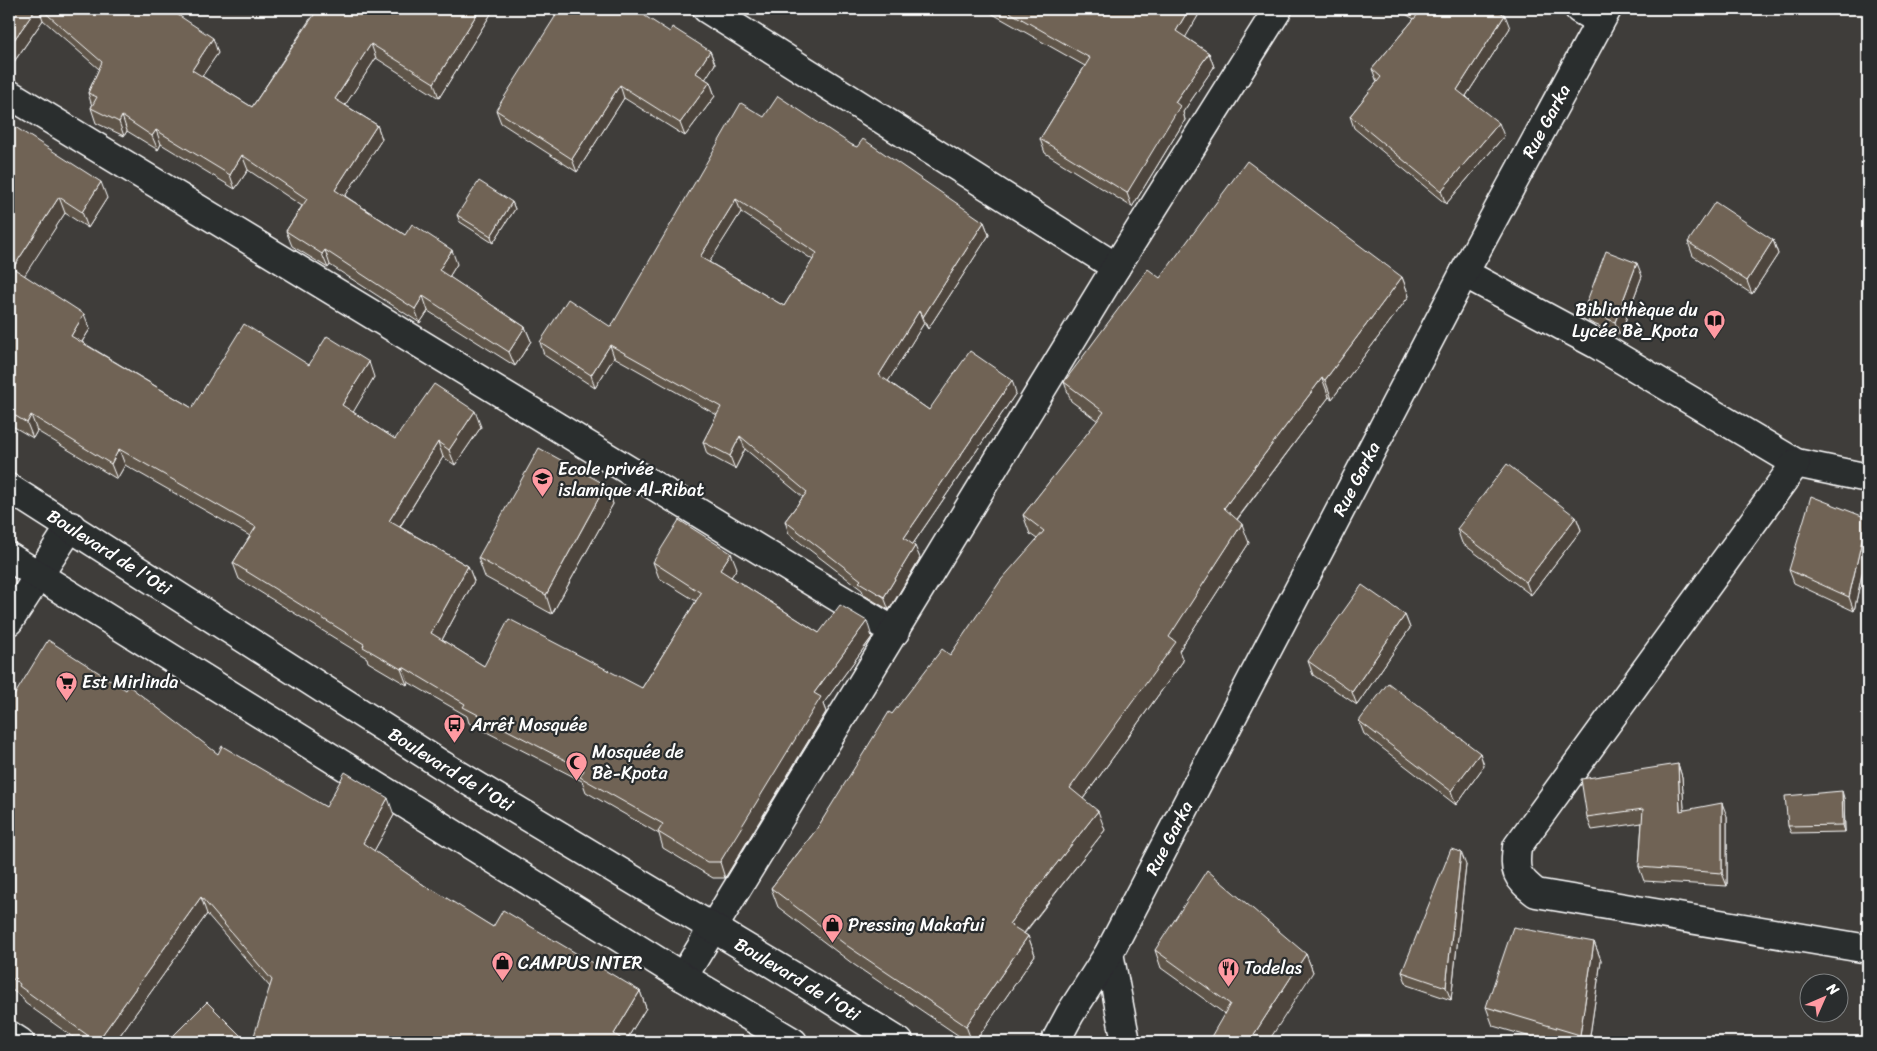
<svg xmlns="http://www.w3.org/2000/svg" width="1877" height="1051" font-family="Sriracha,sans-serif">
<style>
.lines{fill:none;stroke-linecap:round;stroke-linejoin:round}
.street-casing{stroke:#fff;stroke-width:31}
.secondary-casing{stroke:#fff;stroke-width:31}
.street{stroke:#2a2d2e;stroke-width:28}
.secondary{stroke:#2a2d2e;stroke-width:28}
.wall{fill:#5f5549;stroke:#fff;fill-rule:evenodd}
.shaded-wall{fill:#4e453c;stroke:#fff}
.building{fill:#6f6355;stroke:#fff;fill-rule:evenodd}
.labels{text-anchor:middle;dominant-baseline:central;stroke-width:4.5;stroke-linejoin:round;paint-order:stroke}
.street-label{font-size:18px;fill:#fff;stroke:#2a2d2e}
.poi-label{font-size:18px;fill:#fff;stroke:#2a2d2e;text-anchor:start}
</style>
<rect width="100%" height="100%" fill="#3f3d3a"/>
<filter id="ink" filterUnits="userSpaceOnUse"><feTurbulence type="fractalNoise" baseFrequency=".02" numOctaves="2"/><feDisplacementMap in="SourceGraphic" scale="10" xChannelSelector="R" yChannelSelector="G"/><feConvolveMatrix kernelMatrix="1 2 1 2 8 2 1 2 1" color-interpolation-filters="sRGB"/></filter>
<g filter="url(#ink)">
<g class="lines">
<defs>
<g id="street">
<path d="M 707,9 L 1116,267"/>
<path d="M 1579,9 L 1600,21"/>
<path d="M 9,94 L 895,632"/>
<path d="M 1464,273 L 1596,344 L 1796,463 L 1868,478"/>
<path d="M 1796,463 L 1517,847 C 1514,872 1516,877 1536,893 L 1868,949"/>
<path d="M 9,621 L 71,526"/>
<path d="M 1109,953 L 1126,1042"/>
<path d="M 683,977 L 1116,267 L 1278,9"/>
<path d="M 9,1035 L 20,1042"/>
<path id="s1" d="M 1055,1042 L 1070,1014 L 1109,953 L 1464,273 L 1607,9"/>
</g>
<g id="secondary">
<path id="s2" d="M 9,488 L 442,765 L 798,979 L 899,1042"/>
<path d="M 9,557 L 683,977 L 793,1042"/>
</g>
</defs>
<use href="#street" class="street-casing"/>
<use href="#secondary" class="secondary-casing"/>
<use href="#street" class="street"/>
<use href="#secondary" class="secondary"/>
</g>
<path class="wall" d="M 9,9 L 182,9 L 178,15 L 218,53 L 202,76 L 252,107 L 310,19 L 494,9 L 439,98 L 376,58 L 345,105 L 377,125 L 382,139 L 345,196 L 405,235 L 457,264 L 449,277 L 525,327 L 531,341 L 515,366 L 428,311 L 420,323 L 330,265 L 328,268 L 292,246 L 286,231 L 302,206 L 248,170 L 235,189 L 161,144 L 158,150 L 127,131 L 124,136 L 96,123 L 91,108 L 92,106 L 88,93 L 99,69 L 43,20 L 9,69 Z
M 990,9 L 1202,9 L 1185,37 L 1209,53 L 1214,67 L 1183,112 L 1185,120 L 1132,207 L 1045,153 L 1040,139 L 1085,66 L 991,13 Z
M 1397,9 L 1495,9 L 1510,28 L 1466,96 L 1504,136 L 1446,204 L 1354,128 L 1350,116 L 1377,82 L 1372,69 L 1414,19 Z
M 670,32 L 710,51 L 715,64 L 705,79 L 710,82 L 715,96 L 685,136 L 624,98 L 577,172 L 501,123 L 496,110 Z
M 764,117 L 852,145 L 984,222 L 989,235 L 928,329 L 924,323 L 888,381 L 929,410 L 1016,393 L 913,544 L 920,558 L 889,610 L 864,595 L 862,590 L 789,534 L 785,521 L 803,497 L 745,449 L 735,469 L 707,454 L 703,442 L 717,415 L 614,357 L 595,388 L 544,355 L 540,342 L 611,327 ZM 741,212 L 813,260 L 784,306 L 709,262 Z
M 9,123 L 107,198 L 88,228 L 65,213 L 24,275 L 90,329 L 82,342 L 192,408 L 309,365 L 374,377 L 353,412 L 395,439 L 481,427 L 455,465 L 443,457 L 400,527 L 468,566 L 474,581 L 442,640 L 484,666 L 642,688 L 696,601 L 659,578 L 653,562 L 737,568 L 731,577 L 819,633 L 872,637 L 823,704 L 826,712 L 725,878 L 713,878 L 663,848 L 659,834 L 586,792 L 582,781 L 469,723 L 467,716 L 408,682 L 407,685 L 368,662 L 367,658 L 239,579 L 233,563 L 250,536 L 125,465 L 117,479 L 37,431 L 33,438 L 9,424 Z
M 512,202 L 515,209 L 493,243 L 460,222 L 457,215 Z
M 1773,240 L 1778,254 L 1752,294 L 1693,256 L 1688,242 Z
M 1642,276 L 1620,335 L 1589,322 L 1584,309 Z
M 1402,277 L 1409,296 L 1332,399 L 1329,397 L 1237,520 L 1249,543 L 1179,651 L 1183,661 L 1083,799 L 1105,830 L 1024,934 L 1028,936 L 1035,955 L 975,1042 L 968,1042 L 853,964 L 778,907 L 771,888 L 816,830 L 892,714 L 950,655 L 1037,539 L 1030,534 L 1023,515 L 1098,421 L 1071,401 L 1064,382 L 1160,278 Z
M 606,485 L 613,504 L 552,614 L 485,577 L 478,558 Z
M 1576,517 L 1581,530 L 1531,595 L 1462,543 L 1457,529 Z
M 1867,518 L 1868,522 L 1868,546 L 1854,611 L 1794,583 L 1789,570 Z
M 1405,615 L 1410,628 L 1357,705 L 1313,675 L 1308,661 Z
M 9,704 L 218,754 L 326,807 L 394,815 L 374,851 L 431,890 L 493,927 L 640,991 L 646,1008 L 625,1042 L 270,987 L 207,914 L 115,1042 L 80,1042 L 25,1003 L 23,998 L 9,988 Z
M 1359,721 L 1480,753 L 1484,766 L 1456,805 L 1364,734 Z
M 1678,764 L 1682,777 L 1684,810 L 1727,816 L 1727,886 L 1644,881 L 1639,867 L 1642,823 L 1592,830 L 1587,817 Z
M 1844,798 L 1845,832 L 1791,833 L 1788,826 Z
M 1466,865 L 1451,1000 L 1407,985 L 1402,972 Z
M 1594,942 L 1601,960 L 1589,1042 L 1548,1042 L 1493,1026 L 1486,1007 Z
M 1155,950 L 1306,954 L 1313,972 L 1225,1014 L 1161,968 Z"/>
<path class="shaded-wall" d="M 36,9 L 39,9 L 43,20 L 9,69 L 9,47 Z
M 168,9 L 182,9 L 173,22 Z
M 480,9 L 494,9 L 439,98 L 434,83 Z
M 1189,9 L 1202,9 L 1181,45 L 1176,31 Z
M 1505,15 L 1510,28 L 1462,102 L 1457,90 Z
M 213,38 L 218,53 L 197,84 L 192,70 Z
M 371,44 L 376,58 L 340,113 L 335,99 Z
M 710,51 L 715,64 L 701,86 L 696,73 Z
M 1209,53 L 1214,67 L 1183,112 L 1185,120 L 1132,207 L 1127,193 L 1175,102 Z
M 710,82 L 715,96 L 685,136 L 680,123 Z
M 620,85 L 624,98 L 577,172 L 572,159 Z
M 122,116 L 127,131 L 124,136 L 119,122 Z
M 1499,123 L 1504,136 L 1446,204 L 1441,191 Z
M 377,125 L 382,139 L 340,204 L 335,190 Z
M 156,130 L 161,144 L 158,150 L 152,136 Z
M 242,155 L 248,170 L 235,189 L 230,175 Z
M 101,182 L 107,198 L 88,228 L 82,212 Z
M 59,197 L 65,213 L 19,284 L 13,268 Z
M 736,199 L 741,212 L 705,269 L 700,257 Z
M 512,202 L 515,209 L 493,243 L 491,236 Z
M 984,222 L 989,235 L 928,329 L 923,317 Z
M 1773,240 L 1778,254 L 1752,294 L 1747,281 Z
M 325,250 L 330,265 L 328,268 L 322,254 Z
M 452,250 L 457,264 L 444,285 L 439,270 Z
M 1637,263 L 1642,276 L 1620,335 L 1615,322 Z
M 1402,277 L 1409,296 L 1332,399 L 1325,380 Z
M 423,296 L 428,311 L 420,323 L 415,309 Z
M 919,311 L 924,323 L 884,388 L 879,375 Z
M 84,314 L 90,329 L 76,351 L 71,336 Z
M 525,327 L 531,341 L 515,366 L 509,352 Z
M 610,345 L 614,357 L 595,388 L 591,375 Z
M 369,362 L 374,377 L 348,421 L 342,405 Z
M 1322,378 L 1329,397 L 1231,527 L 1224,508 Z
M 1012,380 L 1016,393 L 908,551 L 904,538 Z
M 475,411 L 481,427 L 455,465 L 449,450 Z
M 31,415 L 37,431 L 33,438 L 27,423 Z
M 740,436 L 745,449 L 735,469 L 730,456 Z
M 438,442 L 443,457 L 394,536 L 389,521 Z
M 119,449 L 125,465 L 117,479 L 111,464 Z
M 606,485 L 613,504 L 552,614 L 546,595 Z
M 1576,517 L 1581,530 L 1531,595 L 1526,582 Z
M 1867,518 L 1868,522 L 1868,546 L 1854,611 L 1849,597 Z
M 1242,524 L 1249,543 L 1179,651 L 1183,661 L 1077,807 L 1070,788 Z
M 915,546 L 920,558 L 889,610 L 884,597 Z
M 731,553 L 737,568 L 726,585 L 720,570 Z
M 468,566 L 474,581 L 437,649 L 431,633 Z
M 1405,615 L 1410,628 L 1357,705 L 1352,692 Z
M 867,621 L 872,637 L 823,704 L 826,712 L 725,878 L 720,862 L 814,693 Z
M 403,667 L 408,682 L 407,685 L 401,669 Z
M 1480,753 L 1484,766 L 1456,805 L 1451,791 Z
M 1678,764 L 1682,777 L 1685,824 L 1680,811 Z
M 1842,791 L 1844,798 L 1845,832 L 1843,825 Z
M 388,798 L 394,815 L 369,860 L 363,843 Z
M 1722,803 L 1727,816 L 1727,886 L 1722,873 Z
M 1098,811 L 1105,830 L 1016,943 L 1009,924 Z
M 1461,852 L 1466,865 L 1451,1000 L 1446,987 Z
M 201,897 L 207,914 L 115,1042 L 97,1042 Z
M 1028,936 L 1035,955 L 975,1042 L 972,1042 L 966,1026 Z
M 1594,942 L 1601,960 L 1589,1042 L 1583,1042 L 1580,1035 Z
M 1306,954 L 1313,972 L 1268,1042 L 1249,1042 Z
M 640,991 L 646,1008 L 625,1042 L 614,1034 Z
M 243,1038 L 245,1042 L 239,1042 Z"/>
<path class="building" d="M 9,9 L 36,9 L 9,47 Z
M 41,9 L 169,9 L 213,38 L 192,70 L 252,107 L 318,9 L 480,9 L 434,83 L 371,44 L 335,99 L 377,125 L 335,190 L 405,235 L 412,224 L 452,250 L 439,270 L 525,327 L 509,352 L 423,296 L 415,309 L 325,250 L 322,254 L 286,231 L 307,199 L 242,155 L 230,175 L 156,130 L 152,136 L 122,116 L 119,122 L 91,108 L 97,97 L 88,93 L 102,62 Z
M 560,9 L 634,9 L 670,32 L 672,27 L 710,51 L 696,73 L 710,82 L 680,123 L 620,85 L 572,159 L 496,110 Z
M 1004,9 L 1189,9 L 1176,31 L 1209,53 L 1175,102 L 1180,106 L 1127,193 L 1040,139 L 1090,58 Z
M 1412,9 L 1495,9 L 1505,15 L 1457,90 L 1499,123 L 1441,191 L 1350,116 L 1381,77 L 1372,69 L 1419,13 Z
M 778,96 L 852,145 L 857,147 L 863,139 L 984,222 L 923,317 L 919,311 L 879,375 L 929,410 L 970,351 L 1012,380 L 904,538 L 915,546 L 884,597 L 859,582 L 861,580 L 785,521 L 807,492 L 740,436 L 730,456 L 703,442 L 721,407 L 610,345 L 591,375 L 540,342 L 568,299 L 611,327 L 741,103 L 764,117 ZM 736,199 L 817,253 L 784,306 L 700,257 Z
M 9,123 L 101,182 L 82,212 L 59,197 L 13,268 L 84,314 L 71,336 L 192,408 L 244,324 L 309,365 L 327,336 L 369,362 L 342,405 L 395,439 L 434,384 L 475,411 L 449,450 L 438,442 L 389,521 L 468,566 L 431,633 L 484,666 L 509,619 L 642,688 L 701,593 L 653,562 L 679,520 L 731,553 L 720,570 L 819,633 L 840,605 L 867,621 L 814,693 L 821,697 L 720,862 L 707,862 L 658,832 L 663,824 L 580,777 L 584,770 L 463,707 L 465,704 L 403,667 L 401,669 L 363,647 L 364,644 L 233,563 L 256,527 L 119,449 L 111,464 L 31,415 L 27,423 L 9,412 Z
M 1247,161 L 1402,277 L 1325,380 L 1322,378 L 1224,508 L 1242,524 L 1169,637 L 1176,642 L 1070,788 L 1098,811 L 1009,924 L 1028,936 L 966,1026 L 846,945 L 771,888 L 816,830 L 889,712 L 892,714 L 942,649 L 950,655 L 1001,580 L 1044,531 L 1023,515 L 1104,412 L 1064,382 L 1148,269 L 1160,278 Z
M 479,181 L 512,202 L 491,236 L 457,215 Z
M 1715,202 L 1773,240 L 1747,281 L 1688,242 Z
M 1606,251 L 1637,263 L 1615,322 L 1584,309 Z
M 539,448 L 606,485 L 546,595 L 478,558 Z
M 1507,464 L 1576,517 L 1526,582 L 1457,529 Z
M 1811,496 L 1867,518 L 1849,597 L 1789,570 Z
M 1362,585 L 1405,615 L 1352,692 L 1308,661 Z
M 48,640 L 126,690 L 129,686 L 218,754 L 222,746 L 326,807 L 345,772 L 388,798 L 363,843 L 431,890 L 432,889 L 493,927 L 503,910 L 640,991 L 614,1034 L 626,1042 L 252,1042 L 272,980 L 201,897 L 97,1042 L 19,986 L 20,984 L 9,976 L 9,704 Z
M 1388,683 L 1480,753 L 1451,791 L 1359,721 Z
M 1678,764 L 1680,811 L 1722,803 L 1722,873 L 1639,867 L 1643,809 L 1587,817 L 1581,779 Z
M 1842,791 L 1843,825 L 1788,826 L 1785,796 Z
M 1451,849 L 1461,852 L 1446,987 L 1402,972 Z
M 1207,870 L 1306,954 L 1249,1042 L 1208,1042 L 1230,1004 L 1155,950 Z
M 1513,927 L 1594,942 L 1580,1035 L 1486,1007 Z
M 207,1002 L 243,1038 L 239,1042 L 167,1042 Z
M 1867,1021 L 1868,1021 L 1868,1042 L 1862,1042 Z"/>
</g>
<defs>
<symbol id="library-pin" viewBox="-11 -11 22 30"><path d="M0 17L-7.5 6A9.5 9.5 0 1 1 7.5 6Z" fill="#ff9aa2" stroke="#2a2d2e"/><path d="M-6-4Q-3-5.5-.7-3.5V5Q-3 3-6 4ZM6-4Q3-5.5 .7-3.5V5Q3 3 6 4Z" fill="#111"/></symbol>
<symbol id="school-pin" viewBox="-11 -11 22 30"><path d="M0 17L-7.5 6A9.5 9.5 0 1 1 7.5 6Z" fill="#ff9aa2" stroke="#2a2d2e"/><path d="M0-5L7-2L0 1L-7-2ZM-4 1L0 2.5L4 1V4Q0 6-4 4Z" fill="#111"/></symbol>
<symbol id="supermarket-pin" viewBox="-11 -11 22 30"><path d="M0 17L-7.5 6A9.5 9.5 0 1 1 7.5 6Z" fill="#ff9aa2" stroke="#2a2d2e"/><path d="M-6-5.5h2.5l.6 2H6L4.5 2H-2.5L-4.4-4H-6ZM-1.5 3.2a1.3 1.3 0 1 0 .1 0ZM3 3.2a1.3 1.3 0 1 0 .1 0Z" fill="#111"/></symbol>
<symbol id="bus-pin" viewBox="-11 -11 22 30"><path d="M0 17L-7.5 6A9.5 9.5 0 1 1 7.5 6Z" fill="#ff9aa2" stroke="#2a2d2e"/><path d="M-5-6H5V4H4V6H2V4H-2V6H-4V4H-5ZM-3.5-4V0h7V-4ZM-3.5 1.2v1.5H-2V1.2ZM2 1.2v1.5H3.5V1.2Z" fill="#111"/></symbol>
<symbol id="mosque-pin" viewBox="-11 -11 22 30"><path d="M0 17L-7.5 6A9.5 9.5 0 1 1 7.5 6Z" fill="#ff9aa2" stroke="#2a2d2e"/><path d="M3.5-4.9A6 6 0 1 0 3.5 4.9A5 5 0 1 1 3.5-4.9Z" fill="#111"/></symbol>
<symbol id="shop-pin" viewBox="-11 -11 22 30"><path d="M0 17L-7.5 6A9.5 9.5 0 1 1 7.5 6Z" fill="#ff9aa2" stroke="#2a2d2e"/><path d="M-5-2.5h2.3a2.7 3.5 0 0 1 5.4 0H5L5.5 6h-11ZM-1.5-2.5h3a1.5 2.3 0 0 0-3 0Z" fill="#111"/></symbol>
<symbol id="restaurant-pin" viewBox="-11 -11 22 30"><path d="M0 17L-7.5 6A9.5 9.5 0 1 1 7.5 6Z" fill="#ff9aa2" stroke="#2a2d2e"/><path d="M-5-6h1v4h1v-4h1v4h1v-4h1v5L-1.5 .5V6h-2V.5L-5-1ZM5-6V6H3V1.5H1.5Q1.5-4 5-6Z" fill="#111"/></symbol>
</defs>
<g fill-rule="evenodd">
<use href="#library-pin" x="1702" y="308" width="25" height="34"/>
<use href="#school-pin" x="530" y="466" width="25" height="34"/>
<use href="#supermarket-pin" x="54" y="670" width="25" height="34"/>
<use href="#bus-pin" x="442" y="712" width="25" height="34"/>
<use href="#mosque-pin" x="564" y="750" width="25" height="34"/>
<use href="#shop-pin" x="820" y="912" width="25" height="34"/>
<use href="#shop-pin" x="490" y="950" width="25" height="34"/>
<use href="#restaurant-pin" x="1216" y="956" width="25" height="34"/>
</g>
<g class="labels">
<g class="street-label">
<text stroke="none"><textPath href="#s1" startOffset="1044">Rue Garka</textPath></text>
<text stroke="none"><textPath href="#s1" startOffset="639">Rue Garka</textPath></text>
<text stroke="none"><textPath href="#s2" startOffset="119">Boulevard de l'Oti</textPath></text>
<text stroke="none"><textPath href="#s2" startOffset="524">Boulevard de l'Oti</textPath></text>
<text stroke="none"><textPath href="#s1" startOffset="234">Rue Garka</textPath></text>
<text stroke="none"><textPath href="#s2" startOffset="929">Boulevard de l'Oti</textPath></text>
</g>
<g class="poi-label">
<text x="1698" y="310" text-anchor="end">Bibliothèque du<tspan x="1698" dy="21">Lycée Bè_Kpota</tspan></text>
<text x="558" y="469">Ecole privée<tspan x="558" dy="21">islamique Al-Ribat</tspan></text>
<text x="82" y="682">Est Mirlinda</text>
<text x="471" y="725">Arrêt Mosquée</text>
<text x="592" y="752">Mosquée de<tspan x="592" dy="21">Bè-Kpota</tspan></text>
<text x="848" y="925">Pressing Makafui</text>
<text x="518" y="963">CAMPUS INTER</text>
<text x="1244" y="968">Todelas</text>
</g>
</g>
<rect width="1877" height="1051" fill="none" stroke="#2a2d2e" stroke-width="30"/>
<rect x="15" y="15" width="1847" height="1021" fill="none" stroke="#fff" stroke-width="2" filter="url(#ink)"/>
<g transform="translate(1824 998) rotate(45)"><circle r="24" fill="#2a2d2e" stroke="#7f8182"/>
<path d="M0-4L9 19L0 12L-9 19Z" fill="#ff9aa2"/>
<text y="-8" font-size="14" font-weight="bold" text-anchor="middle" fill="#ffffff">N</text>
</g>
</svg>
